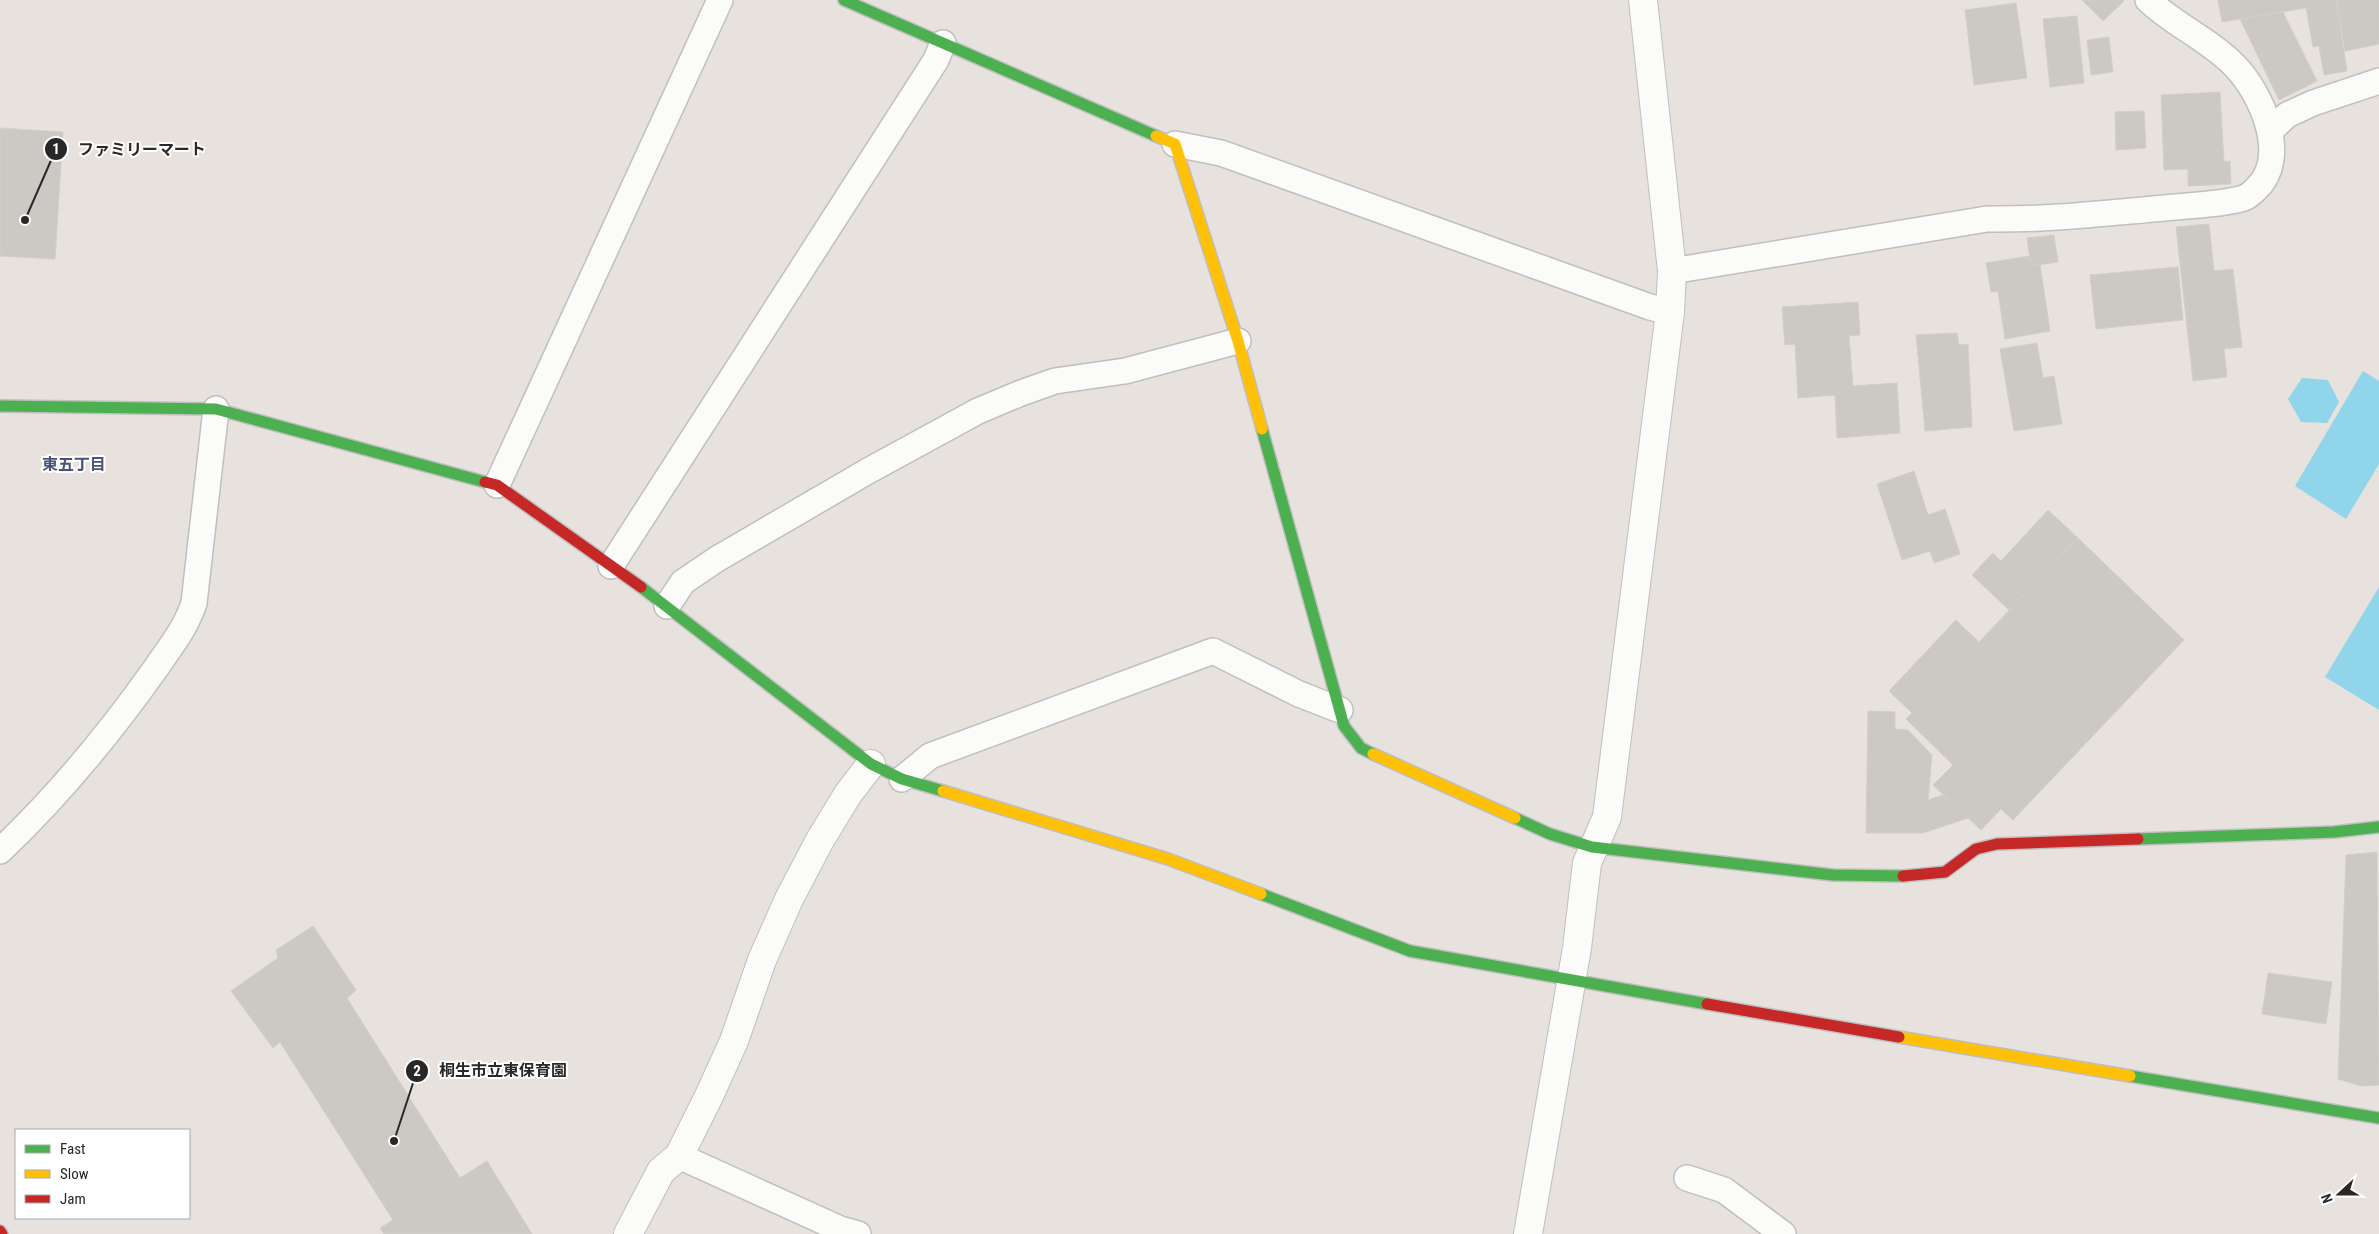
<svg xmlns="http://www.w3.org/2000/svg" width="2379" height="1234" font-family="'Roboto Condensed','Noto Sans JP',sans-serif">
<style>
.water{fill:#90d5ea}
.building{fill:#ccc8c4;stroke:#d2cec9}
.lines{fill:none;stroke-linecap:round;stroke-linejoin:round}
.lane-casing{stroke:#c0bfbf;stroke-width:28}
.street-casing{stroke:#c0bfbf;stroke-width:30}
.fast-casing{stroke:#c0bfbf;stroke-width:14}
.slow-casing{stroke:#c0bfbf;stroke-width:14}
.jam-casing{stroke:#c0bfbf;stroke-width:14}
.lane{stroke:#fbfbfa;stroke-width:25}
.street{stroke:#fbfbfa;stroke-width:28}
.fast{stroke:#4caf50;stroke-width:11}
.slow{stroke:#ffc107;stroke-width:11}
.jam{stroke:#c62828;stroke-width:11}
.labels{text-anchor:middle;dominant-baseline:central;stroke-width:4;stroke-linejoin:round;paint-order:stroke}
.neighbourhood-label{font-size:16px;font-weight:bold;fill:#495379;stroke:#fff}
.leader{fill:none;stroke:#282828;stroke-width:2}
.callout-dot{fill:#282828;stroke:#fff;stroke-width:2}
.mark-label{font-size:15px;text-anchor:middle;font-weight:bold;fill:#fff}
.callout-label{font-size:16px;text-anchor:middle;font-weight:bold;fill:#282828;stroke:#fff;stroke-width:4;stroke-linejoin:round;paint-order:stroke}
</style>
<rect width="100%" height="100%" fill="#e7e2dd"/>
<path class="water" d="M 2363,371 L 2379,381 L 2379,464 L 2346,519 L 2295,486 Z
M 2302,378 L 2328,380 L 2339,402 L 2327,423 L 2301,422 L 2288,399 Z
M 2379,587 L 2379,710 L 2325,677 Z"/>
<path class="building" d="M 2082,0 L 2123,0 L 2124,1 L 2103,21 Z
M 2218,0 L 2336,0 L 2347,71 L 2324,75 L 2319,46 L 2313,47 L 2306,8 L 2222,22 Z
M 2336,0 L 2379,0 L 2379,44 L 2345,51 Z
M 2016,3 L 2027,78 L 1974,85 L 1965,10 Z
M 2283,12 L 2317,81 L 2279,100 L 2240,19 Z
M 2077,16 L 2084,83 L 2050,87 L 2043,19 Z
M 2109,37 L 2113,72 L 2091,75 L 2087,40 Z
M 2220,92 L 2224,162 L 2230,161 L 2231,184 L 2188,186 L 2188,169 L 2164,170 L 2161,95 Z
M 2144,111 L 2146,148 L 2116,150 L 2115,112 Z
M 0,128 L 63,132 L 55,259 L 0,256 Z
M 2209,224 L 2214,271 L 2233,269 L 2242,347 L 2224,349 L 2227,377 L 2193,381 L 2176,227 Z
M 2054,235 L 2058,262 L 2031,266 L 2027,238 Z
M 2029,256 L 2031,266 L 2040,264 L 2050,331 L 2005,339 L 1998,291 L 1991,292 L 1986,263 Z
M 2178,267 L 2183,320 L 2096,329 L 2090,275 Z
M 1858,302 L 1860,335 L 1849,336 L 1853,386 L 1897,383 L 1900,433 L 1837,438 L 1835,395 L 1798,398 L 1795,344 L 1785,345 L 1782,307 Z
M 1957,333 L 1959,345 L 1968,344 L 1972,427 L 1925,431 L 1916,335 Z
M 2037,343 L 2043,378 L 2054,376 L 2062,424 L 2014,431 L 2000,349 Z
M 1914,471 L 1928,515 L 1945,509 L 1960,554 L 1934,563 L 1930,551 L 1902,560 L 1877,484 Z
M 2048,510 L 2078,538 L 2009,610 L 1972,575 L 1993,553 L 2001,561 Z
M 2078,538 L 2184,640 L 2013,820 L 2001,809 L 1981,830 L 1933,785 L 1953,765 L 1906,719 L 1912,713 L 1889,691 L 1956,620 L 1979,642 Z
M 1868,711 L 1895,712 L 1895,729 L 1908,730 L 1932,755 L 1928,800 L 1943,795 L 1968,818 L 1923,833 L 1866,833 Z
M 2377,852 L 2379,1085 L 2361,1086 L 2338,1079 L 2346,855 Z
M 313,926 L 356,990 L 347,998 L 460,1178 L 487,1161 L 532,1234 L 384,1234 L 380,1228 L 393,1220 L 280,1042 L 273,1048 L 231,991 L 278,958 L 276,950 Z
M 2268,973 L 2332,982 L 2326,1024 L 2262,1014 Z"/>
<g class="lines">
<defs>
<path id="lane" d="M 2270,131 L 2287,115 L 2313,103 L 2379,81
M 1175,144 L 1221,153 L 1650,307 L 1670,312
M 1672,271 L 1987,219 C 2047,220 2106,213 2165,208 C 2189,205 2221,205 2244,198 C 2249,196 2253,192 2256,189 C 2290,158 2262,94 2235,66 C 2210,40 2174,25 2148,0
M 497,485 L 720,0
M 611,566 L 936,60 L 943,43
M 667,606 L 683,582 L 717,559 L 868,471 L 978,411 L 1021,393 L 1055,381 L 1125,371 L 1238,341
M 902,779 L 930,756 L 1213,651 L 1299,694 L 1340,710
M 0,851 C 58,796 110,733 156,668 C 170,647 186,628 194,603 L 216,409
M 679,1156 L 840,1229 L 858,1234
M 1687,1178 L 1724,1190 L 1783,1234"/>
<path id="street" d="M 628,1234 L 661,1171 L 679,1156 L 709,1096 L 734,1041 L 762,960 L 789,899 L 820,840 L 848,794 L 871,764
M 1528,1234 L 1577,948 L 1587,863 L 1607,817 L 1670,312 L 1672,271 L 1643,0"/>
<path id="fast" d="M 844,0 L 1156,136
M 0,406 L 216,409 L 485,482
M 1262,429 L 1344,726 L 1361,748 L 1373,754
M 641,587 L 871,764 L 902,779 L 943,791
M 1515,818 L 1550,834 L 1592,847 L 1833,875 L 1903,876
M 2138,839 L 2334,832 L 2379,827
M 1261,894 L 1410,951 L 1707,1004
M 2130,1076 L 2379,1118"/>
<path id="slow" d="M 1156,136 L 1175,144 L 1238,341 L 1262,429
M 1373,754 L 1515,818
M 943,791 L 1168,859 L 1261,894
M 1899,1037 L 2130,1076"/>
<path id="jam" d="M 485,482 L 497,485 L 641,587
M 1903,876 L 1945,872 L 1976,849 L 1997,844 L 2138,839
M 1707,1004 L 1899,1037
M 0,1231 L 2,1234"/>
</defs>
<use href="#lane" class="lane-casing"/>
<use href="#street" class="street-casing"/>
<use href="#fast" class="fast-casing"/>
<use href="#slow" class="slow-casing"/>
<use href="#jam" class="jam-casing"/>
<use href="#lane" class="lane"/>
<use href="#street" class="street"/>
<use href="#fast" class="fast"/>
<use href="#slow" class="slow"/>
<use href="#jam" class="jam"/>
</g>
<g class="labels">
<g class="neighbourhood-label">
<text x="74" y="464">東五丁目</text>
</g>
</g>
<path class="leader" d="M25 220L56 149M394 1141L417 1071"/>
<g class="callout-dot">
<circle cx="25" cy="220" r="5"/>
<circle cx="394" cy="1141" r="5"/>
<circle cx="56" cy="149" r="12"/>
<circle cx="417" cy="1071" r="12"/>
</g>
<g class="mark-label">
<text x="56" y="154">1</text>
<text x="417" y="1076">2</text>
</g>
<g class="callout-label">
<text x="142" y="155">ファミリーマート</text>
<text x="503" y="1076">桐生市立東保育園</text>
</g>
<rect x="15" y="1129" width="175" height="90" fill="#ffffff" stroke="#a9a9a9"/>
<rect x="25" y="1145" width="25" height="8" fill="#4caf50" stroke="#a9a9a9"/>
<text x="60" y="1154" font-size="15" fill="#282828">Fast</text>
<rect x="25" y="1170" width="25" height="8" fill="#ffc107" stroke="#a9a9a9"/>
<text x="60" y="1179" font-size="15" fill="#282828">Slow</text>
<rect x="25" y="1195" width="25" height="8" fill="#c62828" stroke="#a9a9a9"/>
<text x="60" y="1204" font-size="15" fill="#282828">Jam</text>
<g transform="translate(2339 1194) rotate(249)" stroke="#ffffff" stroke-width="4" paint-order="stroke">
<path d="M0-4L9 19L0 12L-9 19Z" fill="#282828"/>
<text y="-8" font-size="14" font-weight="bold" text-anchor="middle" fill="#282828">N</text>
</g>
</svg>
